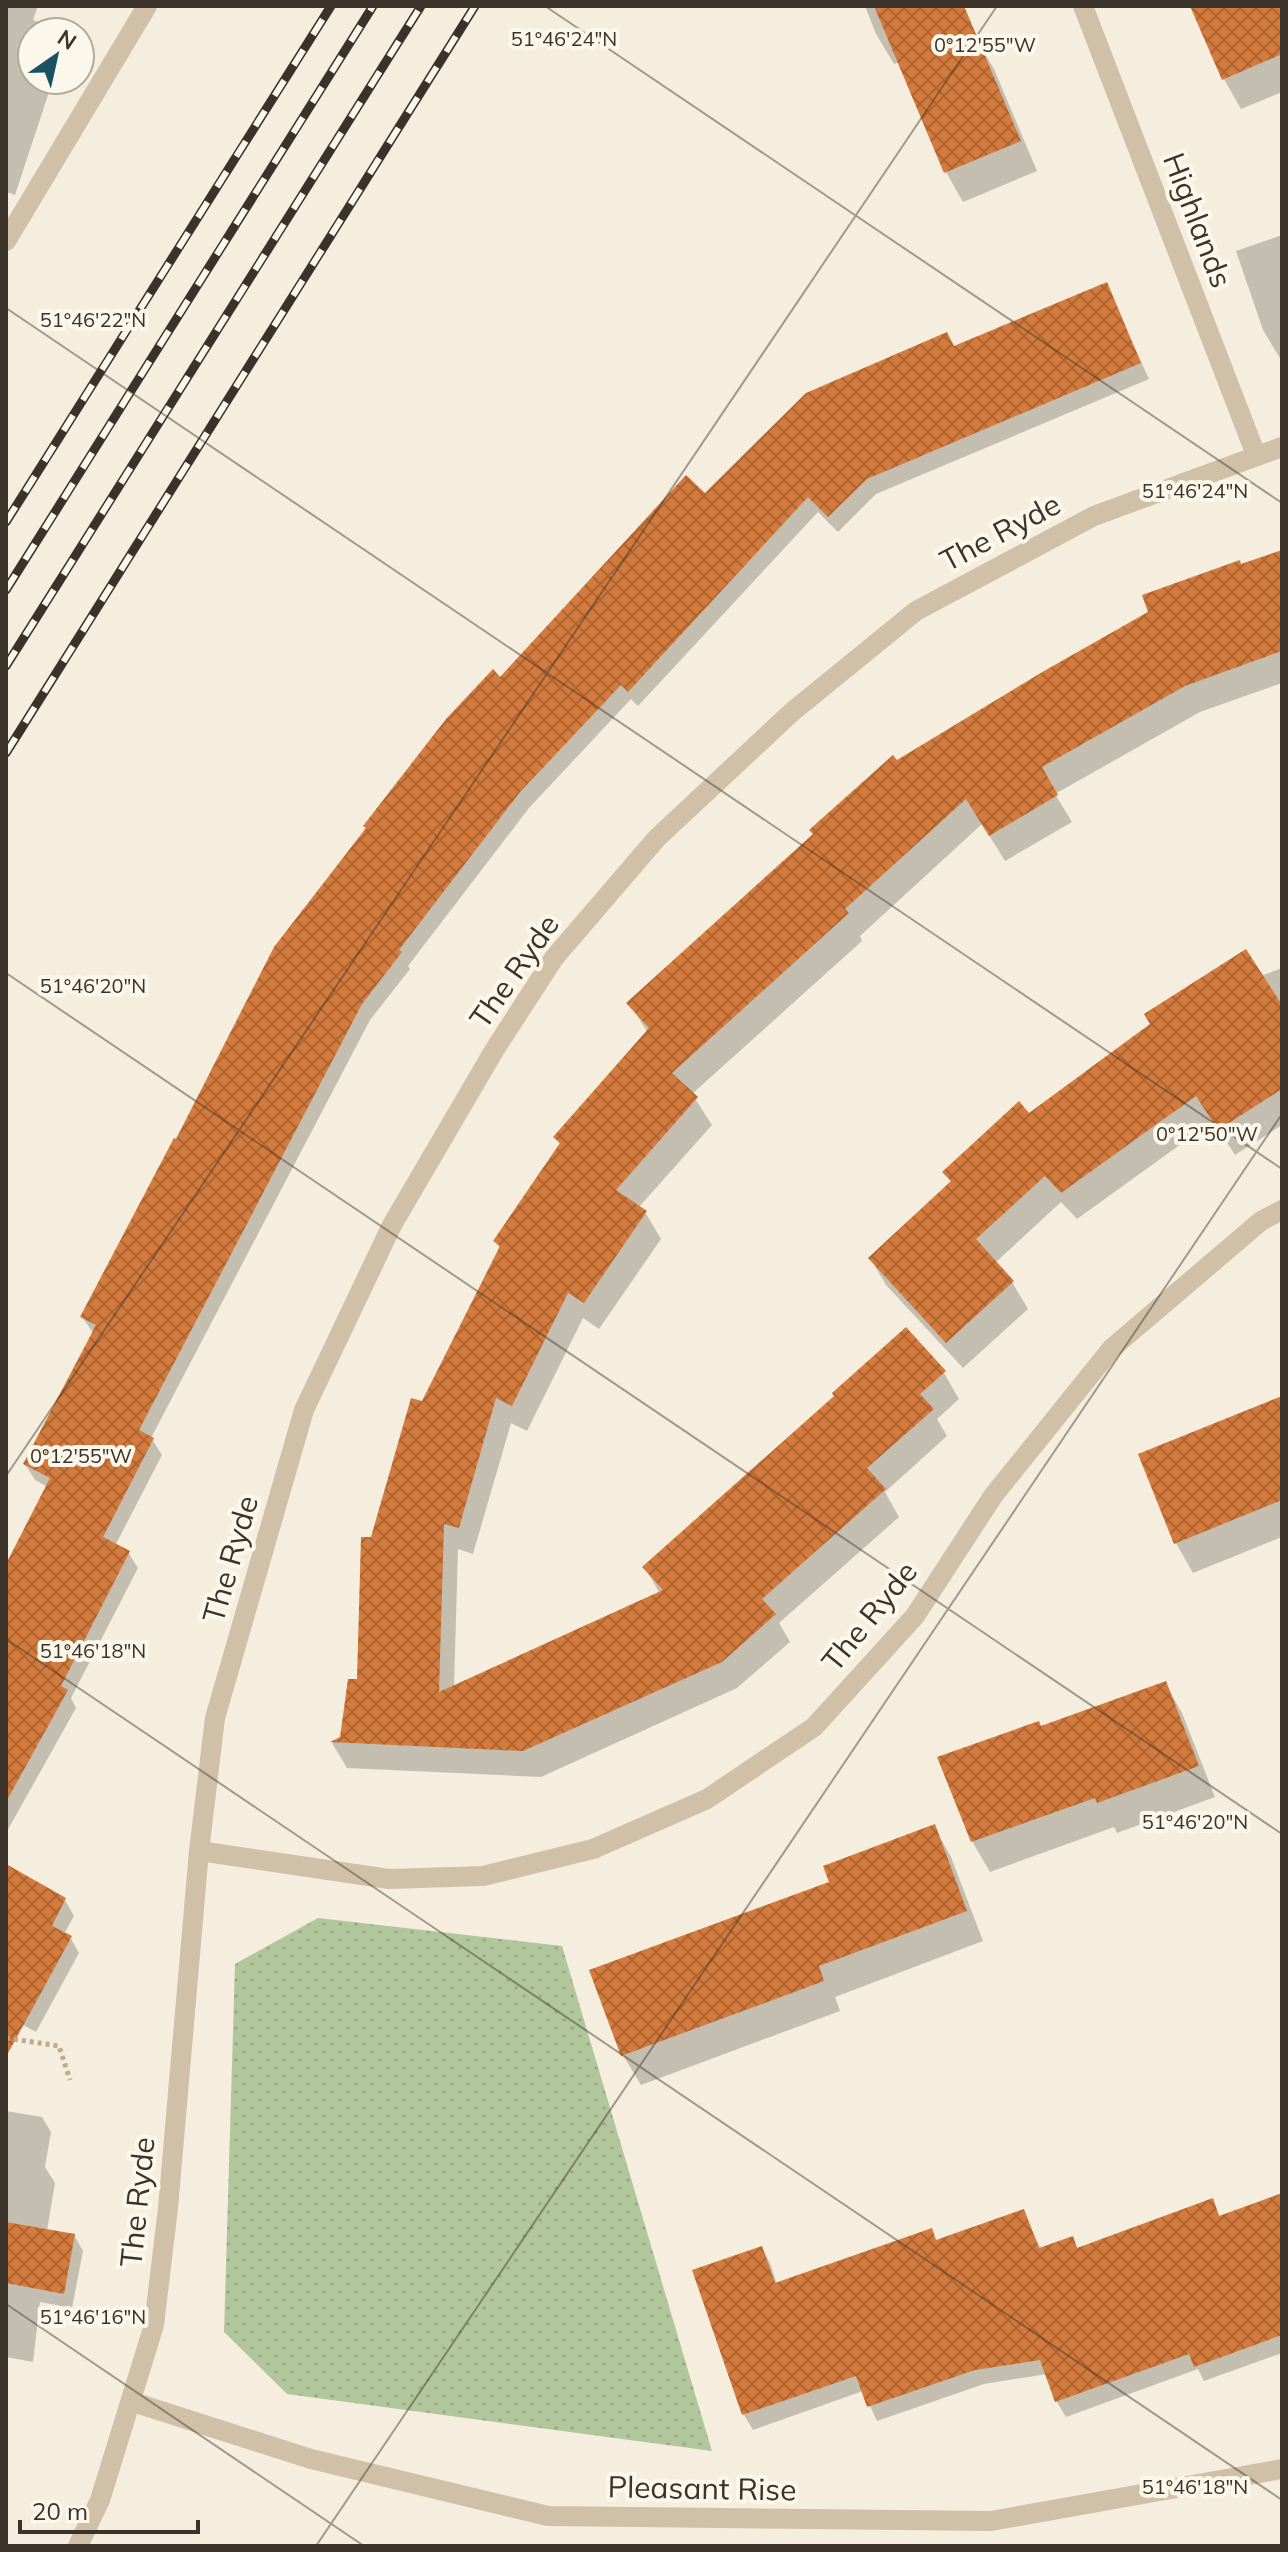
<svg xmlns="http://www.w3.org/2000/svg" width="1288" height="2552" font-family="Mulish,sans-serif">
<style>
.grass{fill:url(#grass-dots)}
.shadow{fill:#0003}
.building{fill:url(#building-cross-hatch)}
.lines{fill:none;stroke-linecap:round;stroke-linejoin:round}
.path{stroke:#bcab91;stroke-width:5;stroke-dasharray:4 4;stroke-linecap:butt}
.minor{stroke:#d0c0a7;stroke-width:20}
.rail-casing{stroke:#3b3229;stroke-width:9}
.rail{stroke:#fcf7eb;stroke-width:6;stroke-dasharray:18;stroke-linecap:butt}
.ticks{fill:none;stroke:#3b3229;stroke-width:2;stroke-opacity:0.45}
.labels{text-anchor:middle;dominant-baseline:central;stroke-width:8;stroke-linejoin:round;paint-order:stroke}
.street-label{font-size:30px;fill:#3b3229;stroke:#fcf7eb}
.ticks-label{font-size:20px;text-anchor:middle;fill:#3b3229;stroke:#fcf7eb;stroke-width:8;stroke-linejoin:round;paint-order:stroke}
</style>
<defs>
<pattern id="grass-dots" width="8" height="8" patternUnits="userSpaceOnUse" patternTransform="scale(2)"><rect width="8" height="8" fill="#b1c79b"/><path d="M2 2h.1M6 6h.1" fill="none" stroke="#99ab86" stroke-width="1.8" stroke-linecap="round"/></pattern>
<pattern id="building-cross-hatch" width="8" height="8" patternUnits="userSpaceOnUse" patternTransform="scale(2)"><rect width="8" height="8" fill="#d47a3d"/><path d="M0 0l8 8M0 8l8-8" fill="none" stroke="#ad6533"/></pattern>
</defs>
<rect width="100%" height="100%" fill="#f5eede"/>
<path class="grass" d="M 318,1918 L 562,1946 L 712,2451 L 287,2394 L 224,2332 L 235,1964 Z"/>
<path class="shadow" d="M 6,6 L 38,6 L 33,20 L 46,25 L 51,32 L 32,32 L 32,80 L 53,80 L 15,195 L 6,192 Z
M 865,6 L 956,6 L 994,69 L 1037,171 L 963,202 L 946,172 L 900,62 L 894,64 L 876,34 Z
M 1192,6 L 1282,6 L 1282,92 L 1241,109 L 1224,79 Z
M 1282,235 L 1282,359 L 1281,360 L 1263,330 L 1236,251 Z
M 1106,285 L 1149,379 L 876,494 L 838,532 L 818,512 L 638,706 L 631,699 L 529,808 L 408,966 L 410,969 L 370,1020 L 151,1438 L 162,1455 L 115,1546 L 128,1552 L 138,1568 L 71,1698 L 76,1708 L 6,1833 L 6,1568 L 48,1487 L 35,1480 L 25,1464 L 94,1334 L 82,1317 L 500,679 L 705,496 L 954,348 Z
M 1282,552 L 1282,683 L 1200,712 L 1055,794 L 1072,822 L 1005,861 L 982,824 L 860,936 L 862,941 L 692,1094 L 712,1125 L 639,1207 L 645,1212 L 661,1239 L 599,1329 L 583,1318 L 527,1431 L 511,1423 L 473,1554 L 458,1549 L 454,1688 L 660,1594 L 645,1567 L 944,1373 L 959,1399 L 937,1419 L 947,1436 L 885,1492 L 899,1517 L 779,1623 L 790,1642 L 737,1688 L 541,1777 L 347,1768 L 332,1743 L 342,1738 L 359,1681 L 423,1403 L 500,1249 L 495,1241 L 560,1145 L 556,1137 L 648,1033 L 629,1003 L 897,763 L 1241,566 Z
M 1282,968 L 1282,1125 L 1235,1155 L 1213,1121 L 1077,1219 L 1061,1202 L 995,1263 L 1012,1282 L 1028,1309 L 963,1368 L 886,1285 L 870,1258 L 952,1184 L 945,1172 L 1029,1115 L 1261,976 Z
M 1282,1426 L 1282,1537 L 1193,1573 L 1176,1543 Z
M 1165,1683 L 1182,1713 L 1215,1797 L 1117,1833 L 1114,1827 L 990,1872 L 972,1841 L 1041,1728 Z
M 934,1827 L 951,1857 L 983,1941 L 835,1997 L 840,2011 L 641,2085 L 623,2055 L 831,1883 Z
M 6,1867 L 65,1900 L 74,1916 L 64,1934 L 70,1937 L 79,1953 L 36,2032 L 6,2016 Z
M 6,2111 L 42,2117 L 51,2132 L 45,2167 L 55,2183 L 47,2231 L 74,2235 L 83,2251 L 72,2308 L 40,2302 L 33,2362 L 6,2357 Z
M 1282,2195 L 1282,2353 L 1204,2381 L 1198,2369 L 1066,2417 L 1057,2402 L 1047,2374 L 984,2384 L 877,2421 L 863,2391 L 753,2430 L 744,2415 L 694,2271 L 762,2248 L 770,2263 L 777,2284 L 931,2231 L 937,2242 L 1023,2212 L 1041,2249 L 1072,2238 L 1078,2249 L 1212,2201 L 1221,2218 Z"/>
<path class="building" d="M 874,6 L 964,6 L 1021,141 L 944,173 Z
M 1190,6 L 1282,6 L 1282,54 L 1222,80 Z
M 1107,282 L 1141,363 L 867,479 L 828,517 L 808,497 L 628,692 L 621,685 L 520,792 L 399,950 L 402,952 L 362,1004 L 139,1430 L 154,1438 L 103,1537 L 130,1551 L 61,1686 L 68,1690 L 6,1802 L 6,1564 L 50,1478 L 23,1464 L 96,1325 L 80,1317 L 174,1138 L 176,1139 L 274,947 L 366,828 L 363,826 L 446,719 L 493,669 L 500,677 L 686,475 L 705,493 L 806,393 L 947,332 L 954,346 Z
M 1282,550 L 1282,651 L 1185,686 L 1042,767 L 1058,795 L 989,836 L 966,799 L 845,909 L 849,913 L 672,1073 L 698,1097 L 616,1190 L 647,1211 L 584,1303 L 568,1293 L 512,1406 L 496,1398 L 459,1528 L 444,1524 L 439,1692 L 663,1590 L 642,1567 L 834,1396 L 832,1393 L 906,1327 L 946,1371 L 920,1394 L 934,1409 L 867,1468 L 886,1489 L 762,1599 L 776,1614 L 722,1662 L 523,1751 L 330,1742 L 340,1737 L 348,1679 L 357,1679 L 361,1537 L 371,1537 L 411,1398 L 422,1401 L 500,1246 L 493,1241 L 560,1143 L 553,1137 L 649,1028 L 626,1003 L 813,834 L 809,830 L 893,755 L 897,760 L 1044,671 L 1148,612 L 1142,595 L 1240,560 L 1241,564 Z
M 1246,949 L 1282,1005 L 1282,1089 L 1218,1130 L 1196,1096 L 1061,1193 L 1045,1176 L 976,1239 L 1014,1281 L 946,1343 L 868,1258 L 951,1181 L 942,1172 L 1019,1101 L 1029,1113 L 1150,1024 L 1144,1014 Z
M 1282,1396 L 1282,1500 L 1174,1544 L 1138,1454 Z
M 1166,1681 L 1199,1766 L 1097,1803 L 1095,1798 L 971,1842 L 937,1757 L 1039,1721 L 1041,1726 Z
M 935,1824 L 967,1911 L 819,1966 L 824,1981 L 621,2056 L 589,1970 L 829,1882 L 823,1866 Z
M 6,1864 L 66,1898 L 52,1926 L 72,1936 L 6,2057 Z
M 1282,2193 L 1282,2335 L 1194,2367 L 1189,2354 L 1055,2402 L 1040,2360 L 975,2370 L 867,2407 L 856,2376 L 742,2415 L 692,2270 L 762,2246 L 775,2283 L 932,2228 L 936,2240 L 1024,2209 L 1039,2248 L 1073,2236 L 1077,2248 L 1213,2198 L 1219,2216 Z
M 6,2222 L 75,2234 L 64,2294 L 6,2283 Z"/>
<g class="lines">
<path class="path" d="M 6,2038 L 59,2046 L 70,2080"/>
<path class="minor" d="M 1083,6 L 1256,455
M 6,241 L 147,6
M 199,1851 L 389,1879 L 483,1876 L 593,1849 L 707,1799 L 814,1727 L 915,1616 L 993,1496 L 1112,1348 L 1261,1221 L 1282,1210
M 133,2402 L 311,2459 L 548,2516 L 991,2521 L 1282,2469
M 78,2546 L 100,2500 L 154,2325 L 168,2208 L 199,1851 L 215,1718 L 304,1410 L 392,1225 L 495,1049 L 554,958 L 657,838 L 792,712 L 916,611 L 1094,516 L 1282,447"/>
<defs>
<path id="rail" d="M 6,522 L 331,6
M 6,590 L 373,6
M 6,666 L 421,6
M 6,753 L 475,6"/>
</defs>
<use href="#rail" class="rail-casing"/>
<use href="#rail" class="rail"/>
</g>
<path class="ticks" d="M 545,6 L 1282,503M 6,308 L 1282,1169M 6,973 L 1282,1834M 6,1476 L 997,6M 6,1639 L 1282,2500M 6,2304 L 364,2546M 316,2546 L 1282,1114"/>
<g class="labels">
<g class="street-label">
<text transform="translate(1198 220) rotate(69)">Highlands</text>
<text transform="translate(1000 532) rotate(-28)">The Ryde</text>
<text transform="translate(514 971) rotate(-55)">The Ryde</text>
<text transform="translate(230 1559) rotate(-74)">The Ryde</text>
<text transform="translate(869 1616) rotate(-51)">The Ryde</text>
<text transform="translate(137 2202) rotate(-84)">The Ryde</text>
<text transform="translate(702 2488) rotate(1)">Pleasant Rise</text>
</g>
</g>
<g class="ticks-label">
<text x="564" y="46">51°46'24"N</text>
<text x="985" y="52">0°12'55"W</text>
<text x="93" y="327">51°46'22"N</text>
<text x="1195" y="498">51°46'24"N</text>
<text x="93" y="993">51°46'20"N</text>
<text x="1207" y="1141">0°12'50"W</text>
<text x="81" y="1463">0°12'55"W</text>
<text x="93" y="1658">51°46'18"N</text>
<text x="1195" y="1829">51°46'20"N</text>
<text x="93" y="2324">51°46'16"N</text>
<text x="1195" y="2494">51°46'18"N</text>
</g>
<rect width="1288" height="2552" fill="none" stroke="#3b3229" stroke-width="16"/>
<g transform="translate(56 56) rotate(34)"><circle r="38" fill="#fcf7eb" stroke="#afa89d" stroke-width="2"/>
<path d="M0-6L14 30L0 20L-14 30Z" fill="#185263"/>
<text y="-12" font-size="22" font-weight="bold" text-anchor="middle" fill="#3b3229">N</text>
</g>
<path d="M20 2520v12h178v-12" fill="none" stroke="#3b3229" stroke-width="4"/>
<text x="32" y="2520" font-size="24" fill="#3b3229" stroke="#fcf7eb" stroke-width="6" paint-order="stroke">20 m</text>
</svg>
